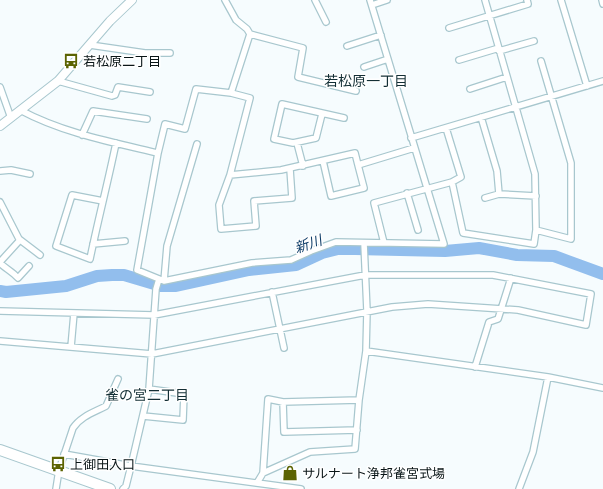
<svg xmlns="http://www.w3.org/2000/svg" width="603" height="489" font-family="'Public Sans','Noto Sans JP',sans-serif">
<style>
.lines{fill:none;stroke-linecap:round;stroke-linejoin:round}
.river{stroke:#92beed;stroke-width:12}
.street-casing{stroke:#a8c7ce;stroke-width:8}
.secondary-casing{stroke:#a8c7ce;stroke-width:10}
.highway-casing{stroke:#a8c7ce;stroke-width:12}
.street{stroke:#fff;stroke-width:5.5}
.secondary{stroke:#fff;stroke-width:8}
.highway{stroke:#fff;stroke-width:10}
.labels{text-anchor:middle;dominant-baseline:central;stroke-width:3;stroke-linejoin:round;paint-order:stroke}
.poi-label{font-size:13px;fill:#091517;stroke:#fff;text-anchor:start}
.neighbourhood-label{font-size:14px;fill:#132f35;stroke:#fff}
.water-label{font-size:14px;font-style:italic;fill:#0e3d68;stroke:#fff}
</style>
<rect width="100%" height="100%" fill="#f6fcfe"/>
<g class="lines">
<path class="river" d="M 0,291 L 6,292 L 66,286 L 97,276 L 112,275 L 124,275 L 161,286 L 176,286 L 249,270 L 296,265 L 322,253 L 338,249 L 355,249 L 445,251 L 479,248 L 517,255 L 554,256 L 603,274"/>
<defs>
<path id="street" d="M 225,0 L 236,20 L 247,29 L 250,34 L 303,48 L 298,77 L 356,91
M 315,0 L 326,22
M 485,0 L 535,174 L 536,230 L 571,239 L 571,163 L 541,61
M 561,0 L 587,86
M 602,0 L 603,4
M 372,5 L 387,0
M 449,28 L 528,4 L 527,0
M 90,45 L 145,53 L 170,53
M 347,46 L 381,35
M 499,51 L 534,41
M 459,60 L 499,48
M 364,67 L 388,59
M 58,81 L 112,96 L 115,95 L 118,87 L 150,92
M 0,87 L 11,118
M 470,89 L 507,77
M 231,93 L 250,34
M 20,110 C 63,133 111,142 158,153 L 137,270 L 164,281 L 252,263 L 291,260 L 311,251 L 336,242 L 444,244 L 370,0
M 322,114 L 316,138 L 293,143 L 274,139 L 282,104 L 344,118
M 481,117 L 497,171 L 499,194
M 82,135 L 93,111 L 147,119
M 411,138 L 603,81
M 297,143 L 303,166
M 158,153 L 165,124 L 185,129 L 196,89 L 231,93 L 250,98 L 230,175
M 323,161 L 331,196 L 364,188 L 358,165
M 290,169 L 292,198 L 254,201 L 256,226 L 221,229 L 219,205 L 230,175 L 281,170 L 355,153 L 358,165 L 414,148
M 0,171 L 11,170 L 30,174
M 452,182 L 463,233 L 534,244 L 536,230
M 407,193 L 418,230
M 485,198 L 499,194 L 536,196
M 103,201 L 72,195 L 56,246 L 90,259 C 98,220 108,182 116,143
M 0,202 L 19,239 L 40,255
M 364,243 L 367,311 L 366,351 L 548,377 L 603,388
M 384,243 L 374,203 L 452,182 L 461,177 L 446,128
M 93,244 L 125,241
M 0,262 L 20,240
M 0,263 C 6,269 12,271 18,278 L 29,266
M 164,281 L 167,246 L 197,144
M 272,292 L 284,348
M 0,311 L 154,315 L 365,275 L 493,275 L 591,294 L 586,325 L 518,310 L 428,304 L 392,307 L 152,354 L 0,341
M 71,347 L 74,313
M 475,367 L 489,322 L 498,319 L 511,278
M 283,402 L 284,432 L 357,430
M 143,416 L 183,420 L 184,394 L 149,389
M 64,454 L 131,466 L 301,489
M 263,473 L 268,399 L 283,402 L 359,400
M 257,483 L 263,473 L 310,452 L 355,449 L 359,400 L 366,351
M 56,489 L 59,470 L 73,428 C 81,416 95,412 106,406 L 118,379
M 123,489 L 126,486 L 131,466 L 149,389 L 156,289 L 159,279
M 519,489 L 533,452 L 548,377"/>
<path id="secondary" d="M 0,126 L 58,81 L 110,21 L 132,0"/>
<path id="highway" d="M 0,450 L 110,489"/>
</defs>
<use href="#street" class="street-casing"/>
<use href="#secondary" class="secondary-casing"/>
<use href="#highway" class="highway-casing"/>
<use href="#street" class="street"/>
<use href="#secondary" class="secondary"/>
<use href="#highway" class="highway"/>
</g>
<defs>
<symbol id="bus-bare" viewBox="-9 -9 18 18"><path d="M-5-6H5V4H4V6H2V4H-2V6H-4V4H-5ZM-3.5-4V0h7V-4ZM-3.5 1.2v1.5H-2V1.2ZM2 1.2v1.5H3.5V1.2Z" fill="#5b6302" stroke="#fff" stroke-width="2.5" paint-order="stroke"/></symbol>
<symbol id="shop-bare" viewBox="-9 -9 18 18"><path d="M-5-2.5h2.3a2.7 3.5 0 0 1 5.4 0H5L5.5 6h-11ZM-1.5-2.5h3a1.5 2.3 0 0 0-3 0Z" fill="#5b6302" stroke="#fff" stroke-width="2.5" paint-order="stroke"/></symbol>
</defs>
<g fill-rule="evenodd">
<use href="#bus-bare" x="60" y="50" width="22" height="22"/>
<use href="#bus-bare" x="47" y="453" width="22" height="22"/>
<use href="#shop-bare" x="279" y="462" width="22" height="22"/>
</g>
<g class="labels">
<g class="poi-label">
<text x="83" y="61">若松原二丁目</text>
<text x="70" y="464">上御田入口</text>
<text x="302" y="473">サルナート浄邦雀宮式場</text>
</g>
<g class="neighbourhood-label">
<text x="366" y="81">若松原一丁目</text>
<text x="147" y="395">雀の宮二丁目</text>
</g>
<g class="water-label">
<text transform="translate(308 244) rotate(-19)">新川</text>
</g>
</g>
</svg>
